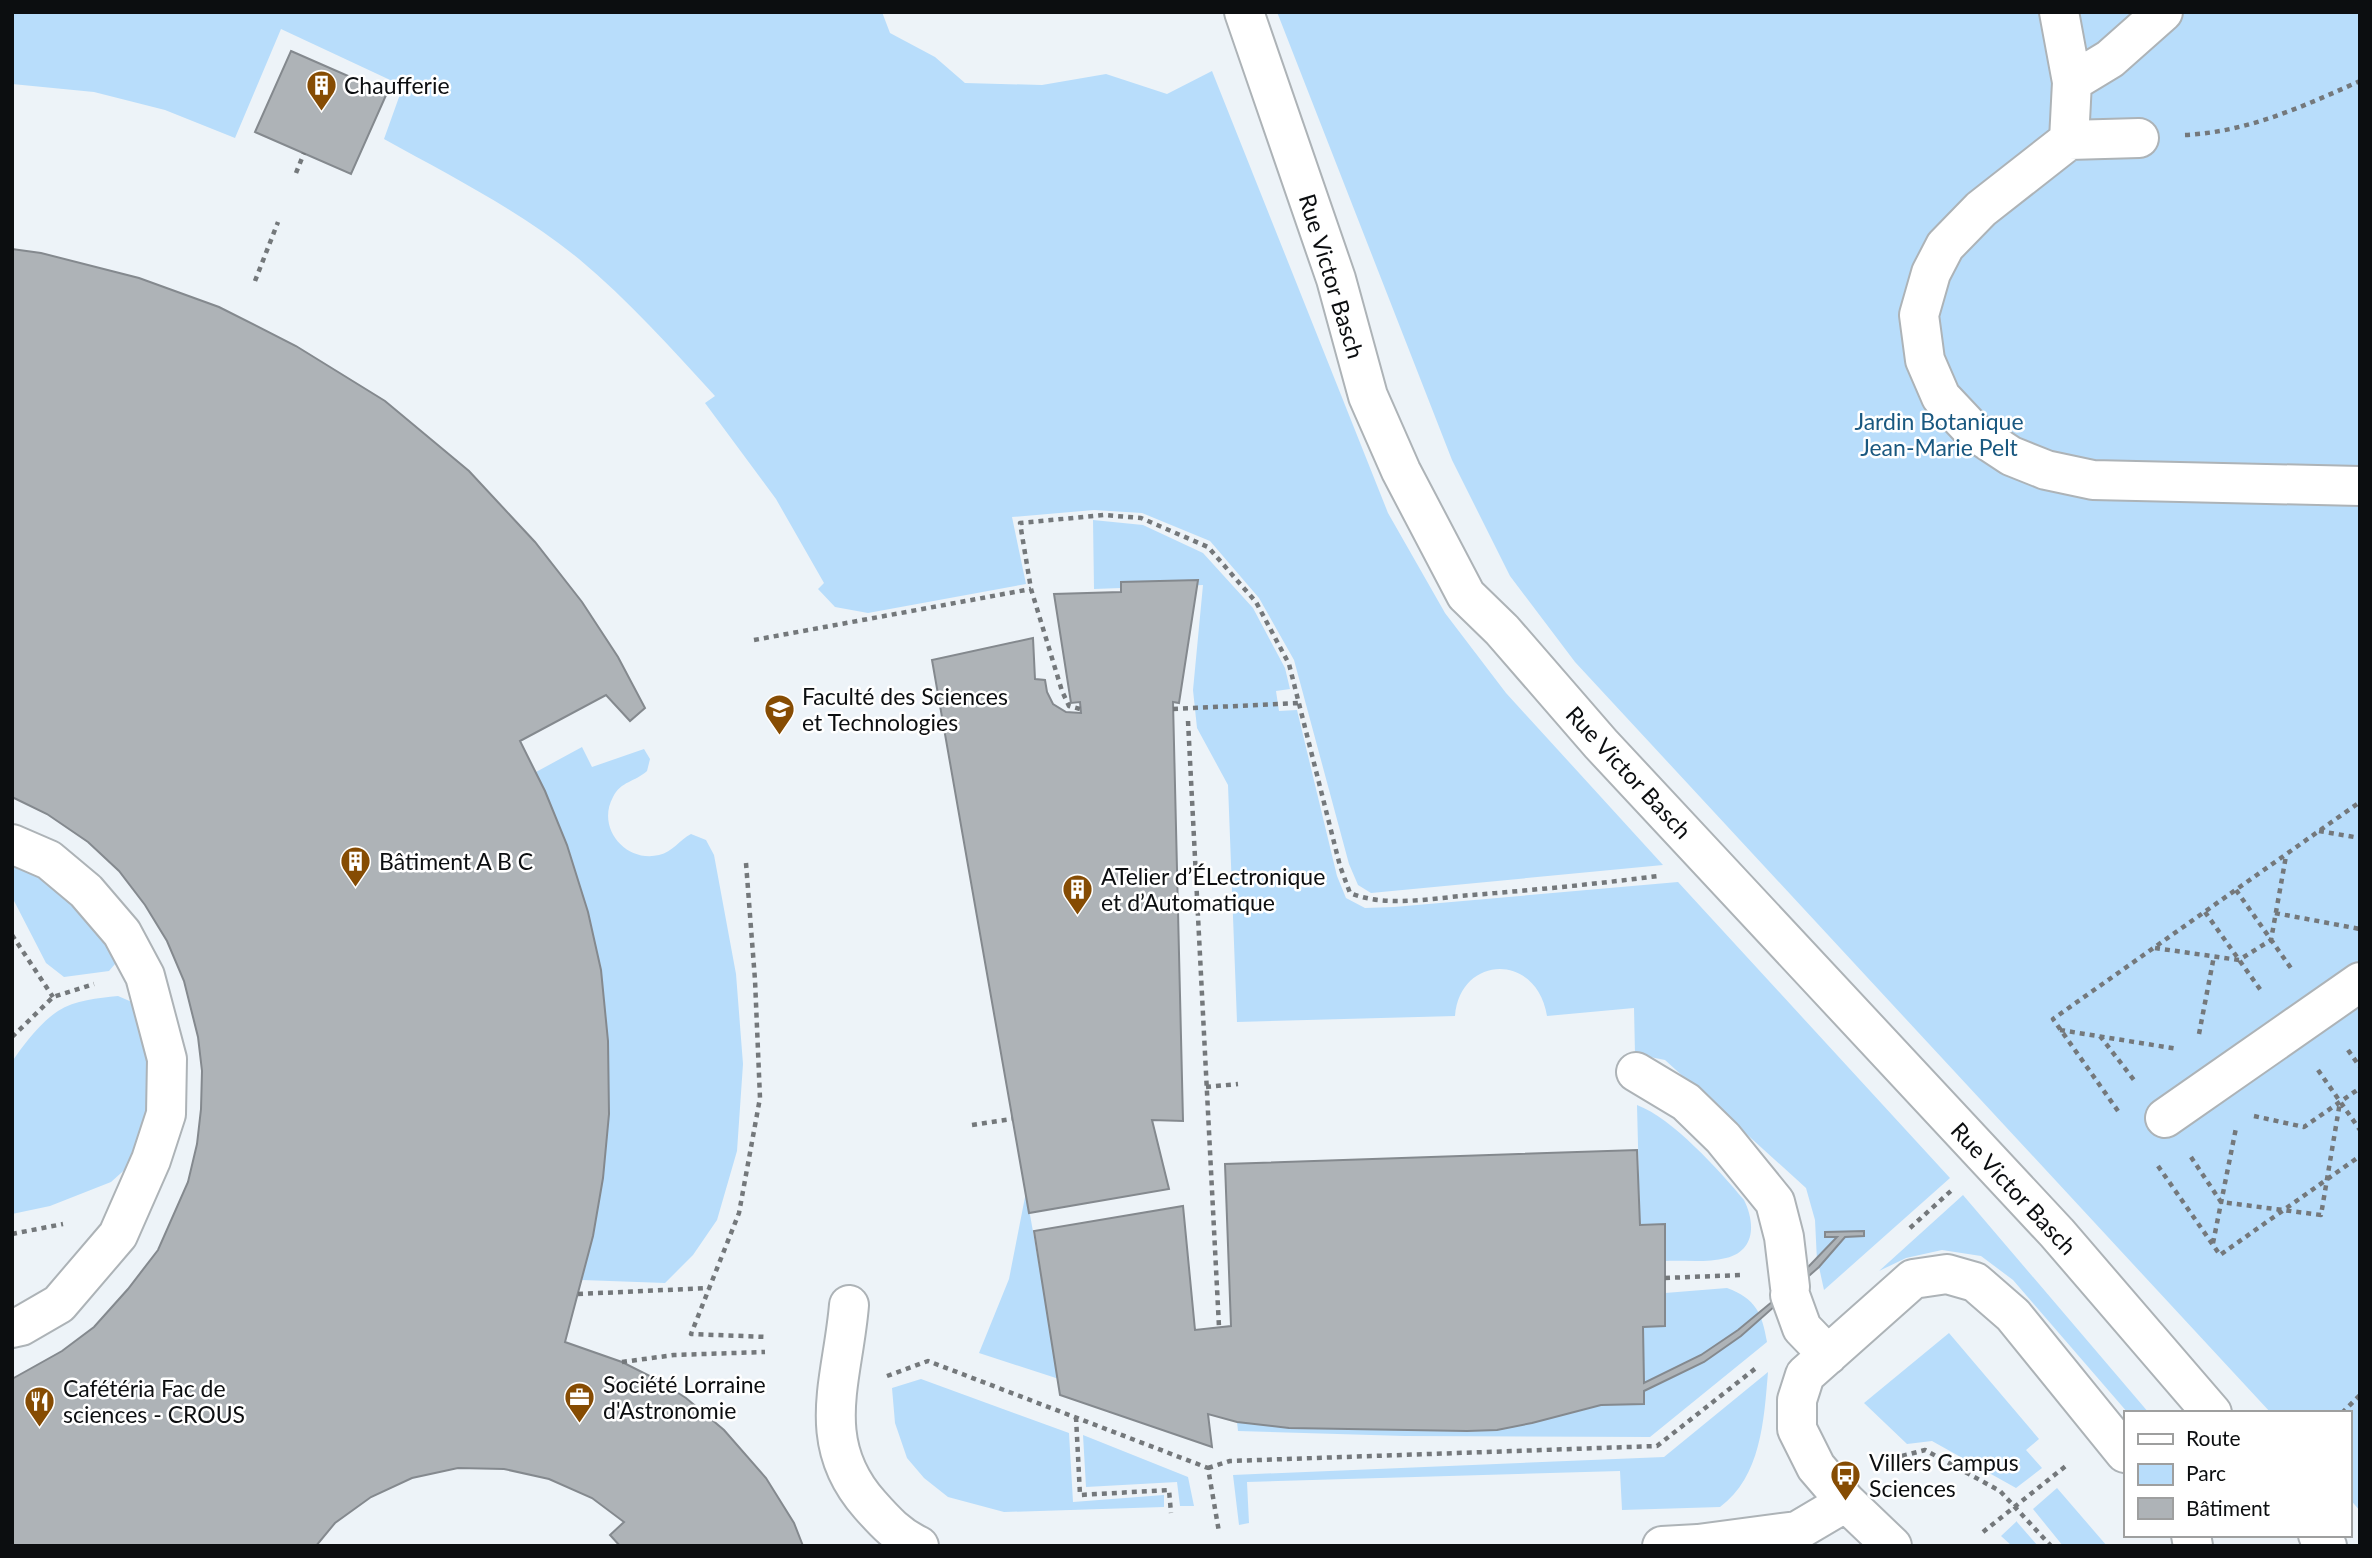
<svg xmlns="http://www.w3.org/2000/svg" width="2372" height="1558" font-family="Lato,sans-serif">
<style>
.green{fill:#b8ddfb}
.building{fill:#aeb3b7;stroke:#84898e;stroke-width:2}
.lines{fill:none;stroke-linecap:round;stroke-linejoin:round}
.minor-casing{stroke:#adb3b7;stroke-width:42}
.path{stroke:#74787b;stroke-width:4.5;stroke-dasharray:5 5;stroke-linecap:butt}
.minor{stroke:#fff;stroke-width:38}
.labels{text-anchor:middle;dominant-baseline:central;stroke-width:5;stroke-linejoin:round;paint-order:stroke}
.poi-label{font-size:23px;fill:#0c0e10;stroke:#fff;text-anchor:start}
.street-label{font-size:23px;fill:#0c0e10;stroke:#fff}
.park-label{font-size:23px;fill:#195880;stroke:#fff}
</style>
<rect width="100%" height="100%" fill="#edf3f8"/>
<path class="green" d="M 12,12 L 882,12 L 890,33 L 935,57 L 965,83 L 1042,85 L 1106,74 L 1167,94 L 1212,71 L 1388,513 L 1445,613 L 1506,693 L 1663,865 L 1371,893 L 1358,885 L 1349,864 L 1294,660 L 1259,598 L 1210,541 L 1142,513 L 1094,510 L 1012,517 L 1026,584 L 868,613 L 835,607 L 818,589 L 824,583 L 776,499 L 705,403 L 715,396 C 672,349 628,300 579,259 C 520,211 451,176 384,139 L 403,86 L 281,29 L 235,138 L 165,110 L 94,92 L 12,84 Z
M 1277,12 L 2360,12 L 2360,1511 L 2349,1498 L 2349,1413 L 2271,1413 L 1575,662 L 1510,576 L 1452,460 Z
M 1093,520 L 1143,525 L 1203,553 L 1253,608 L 1285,668 L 1290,689 L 1276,691 L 1279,711 L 1297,710 L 1337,876 L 1346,898 L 1365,908 L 1394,907 L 1678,882 L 1950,1178 L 1824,1290 L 1819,1267 L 1845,1237 L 1863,1236 L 1864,1231 L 1825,1232 L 1825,1237 L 1837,1237 L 1817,1261 L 1815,1220 L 1806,1188 L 1665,1060 L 1635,1054 L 1634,1008 L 1547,1016 C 1537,952 1460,955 1455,1016 L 1237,1022 L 1228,785 L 1197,728 L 1193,690 L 1203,585 L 1094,589 Z
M 582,747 L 592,767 L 644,749 L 650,759 L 647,771 C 635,782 621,781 613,797 C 596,828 626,863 659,855 C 673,852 679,840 691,834 L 706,840 L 714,855 L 736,974 L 743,1064 L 737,1151 L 717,1220 L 693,1255 L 665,1283 L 582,1280 L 593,1236 L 603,1178 L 609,1114 L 601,970 L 588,912 L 567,845 L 536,772 Z
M 12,854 L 76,898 L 121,957 L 109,971 L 64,977 L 46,963 L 12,897 Z
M 118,996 L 141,1006 L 149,1024 L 152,1105 L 130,1165 L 111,1182 L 50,1206 L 12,1214 L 12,1062 C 23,1045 41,1022 58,1011 C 75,1000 98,998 118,996 Z
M 1637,1105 C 1672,1118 1719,1170 1744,1200 C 1755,1222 1756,1251 1726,1258 C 1707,1263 1684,1260 1665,1261 L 1665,1224 L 1640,1225 Z
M 1026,1192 L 1059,1379 L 979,1353 L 1009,1279 Z
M 1963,1195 L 2149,1413 L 2128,1413 L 2013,1280 L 1981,1256 L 1942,1250 L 1906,1258 L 1879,1271 Z
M 1727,1288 C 1756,1299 1762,1313 1767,1342 L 1650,1437 L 1405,1436 L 1238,1431 L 1237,1422 L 1289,1428 L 1467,1431 L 1497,1430 L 1532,1423 L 1601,1405 L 1644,1404 L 1643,1327 L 1665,1326 L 1665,1293 Z
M 1949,1333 L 2039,1439 L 2026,1450 L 2042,1468 L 2016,1488 L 1932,1441 L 1907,1444 L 1864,1403 Z
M 1768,1372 C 1764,1420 1761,1477 1720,1507 L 1622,1510 L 1620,1471 L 1278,1481 L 1247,1482 L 1249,1523 L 1239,1525 L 1233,1475 L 1664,1457 Z
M 921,1379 L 1069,1433 L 1073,1502 L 1164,1495 L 1164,1507 L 1004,1512 L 948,1497 L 924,1478 L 907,1458 L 895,1423 L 892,1388 Z
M 1083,1435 L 1188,1477 L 1194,1506 L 1180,1506 L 1177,1482 L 1086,1487 Z
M 2057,1488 L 2107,1546 L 2063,1546 L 2033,1509 Z
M 2017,1521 L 2017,1522 L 2038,1546 L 2012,1546 L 2001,1536 Z"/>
<path class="building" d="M 291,51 L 387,93 L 351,174 L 255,132 Z
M 12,249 L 41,253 L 139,278 L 219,307 L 296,346 L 385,401 L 469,471 L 535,542 L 582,602 L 618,657 L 645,708 L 630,721 L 606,695 L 520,741 L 545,791 L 567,845 L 588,912 L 601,970 L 608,1041 L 609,1114 L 603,1178 L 593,1236 L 565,1342 L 622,1362 L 656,1379 L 686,1398 L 724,1430 L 766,1478 L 794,1523 L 803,1546 L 620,1546 L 610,1535 L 624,1522 L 592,1498 L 549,1479 L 504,1469 L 458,1468 L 412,1478 L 371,1497 L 335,1523 L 316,1546 L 12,1546 L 12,1379 L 62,1351 L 94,1327 L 128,1289 L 158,1250 L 188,1182 L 197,1144 L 201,1109 L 202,1071 L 198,1037 L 184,981 L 167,941 L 145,905 L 119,871 L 88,842 L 47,814 L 12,797 Z
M 1198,580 L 1179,703 L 1173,702 L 1183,1121 L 1152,1120 L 1169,1189 L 1029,1213 L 932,660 L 1033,638 L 1035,679 L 1045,680 L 1047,692 L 1053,704 L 1066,712 L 1081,713 L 1080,702 L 1071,703 L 1054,594 L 1121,592 L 1121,582 Z
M 1637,1150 L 1640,1225 L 1665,1224 L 1665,1326 L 1643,1327 L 1644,1383 L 1701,1355 L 1738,1330 L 1784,1292 L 1837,1237 L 1825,1237 L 1825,1232 L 1864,1231 L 1864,1236 L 1845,1237 L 1819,1267 L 1741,1336 L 1704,1362 L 1644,1391 L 1644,1404 L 1601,1405 L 1532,1423 L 1497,1430 L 1467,1431 L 1289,1428 L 1237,1422 L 1208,1414 L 1212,1447 L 1060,1395 L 1034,1231 L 1183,1206 L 1195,1330 L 1231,1326 L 1225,1164 Z"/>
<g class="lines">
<defs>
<path id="minor" d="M 1244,12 L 1336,279 L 1368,396 L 1401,471 L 1466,595 L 1502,630 L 1601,744 L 2057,1233 L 2212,1413
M 2059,12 L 2072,82 L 2069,140
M 2072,82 L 2110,59 L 2163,12
M 2139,138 L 2069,140 L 1981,209 L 1945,246 L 1931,273 L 1919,315 L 1925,360 L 1941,397 L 1973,431 L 2011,456 L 2046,470 L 2093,480 L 2360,486
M 12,844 L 49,860 L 86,891 L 122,933 L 145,976 L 167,1059 L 166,1114 L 151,1160 L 118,1235 L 59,1304 L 21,1326 L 12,1328
M 1636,1072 L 1686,1102 L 1723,1138 L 1775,1202 L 1784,1237 L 1790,1287
M 2165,1118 L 2360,982
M 1790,1295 L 1802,1328 L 1828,1355
M 849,1305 C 843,1379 813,1441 870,1505 C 885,1522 898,1536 919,1546
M 2191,1535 L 2193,1546
M 2318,1535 L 2327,1546
M 1662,1546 L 1698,1544 L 1797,1531 L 1846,1502
M 1892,1546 L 1846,1502 L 1816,1467 L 1797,1429 L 1797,1400 L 1805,1375 L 1913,1279 L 1947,1274 L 1975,1282 L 2013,1315 L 2125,1453"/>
</defs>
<use href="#minor" class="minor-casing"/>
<path class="path" d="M 2185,135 C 2248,132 2304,106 2360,81
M 296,173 L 304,153
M 255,281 L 278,222
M 754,640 L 1031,589
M 1080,709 L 1069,706 L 1062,691 L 1031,589 L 1020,523 L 1104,515 L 1141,518 L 1208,547 L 1256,602 L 1289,664 L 1340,866 L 1350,893 C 1387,908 1433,898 1472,895 C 1534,890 1596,884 1658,876
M 1173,709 L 1299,703
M 1188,721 L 1219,1327
M 2319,831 L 2360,838
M 746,863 L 755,980 L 760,1098 L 739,1213 L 691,1334 L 767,1337
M 2236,890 L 2293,971
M 2205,912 L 2262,992
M 2275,913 L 2360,929
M 12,935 L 53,997
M 2155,948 L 2239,960 L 2271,940 L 2286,856
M 2060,1030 L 2178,1049
M 2199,1034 L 2214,956
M 2100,1036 L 2134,1080
M 12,1037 L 53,997 L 94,984
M 2348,1050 L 2360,1067
M 2318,1070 L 2360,1130
M 1206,1087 L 1238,1084
M 2118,1111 L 2053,1019 L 2360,802
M 2254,1116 L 2304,1127 L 2360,1088
M 972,1125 L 1012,1119
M 2191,1157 L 2221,1202 L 2321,1215 L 2340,1102
M 2158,1166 L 2220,1255 L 2360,1156
M 1910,1228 L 1953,1189
M 12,1234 L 63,1224
M 2213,1243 L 2236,1128
M 1665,1278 L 1741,1275
M 578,1294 L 709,1288
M 622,1362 L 674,1355 L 765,1352
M 887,1376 L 928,1361 L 1208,1468 L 1219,1532
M 2342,1413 L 2360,1395
M 1076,1417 L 1080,1495 L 1169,1490 L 1171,1513
M 1902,1456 L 1925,1450 L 2000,1491 L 2051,1546
M 1208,1468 L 1230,1461 L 1657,1446 L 1756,1368
M 2349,1475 L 2351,1478
M 1983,1532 L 2067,1465"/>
<use href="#minor" class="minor"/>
</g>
<defs>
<symbol id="building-pin" viewBox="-11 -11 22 30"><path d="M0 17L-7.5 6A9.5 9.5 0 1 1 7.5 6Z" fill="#864c03" stroke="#fff"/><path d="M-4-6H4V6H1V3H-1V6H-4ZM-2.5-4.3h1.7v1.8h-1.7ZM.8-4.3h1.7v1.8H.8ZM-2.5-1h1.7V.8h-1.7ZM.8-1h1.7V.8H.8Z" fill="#fff"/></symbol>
<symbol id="university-pin" viewBox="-11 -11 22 30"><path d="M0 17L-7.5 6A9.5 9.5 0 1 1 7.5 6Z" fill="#864c03" stroke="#fff"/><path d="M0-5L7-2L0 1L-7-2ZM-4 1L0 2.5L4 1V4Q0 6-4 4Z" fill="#fff"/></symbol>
<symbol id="office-pin" viewBox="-11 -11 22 30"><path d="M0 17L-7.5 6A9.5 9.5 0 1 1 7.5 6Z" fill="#864c03" stroke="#fff"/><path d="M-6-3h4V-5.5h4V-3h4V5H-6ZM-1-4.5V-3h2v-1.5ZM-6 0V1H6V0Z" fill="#fff"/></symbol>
<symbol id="restaurant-pin" viewBox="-11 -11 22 30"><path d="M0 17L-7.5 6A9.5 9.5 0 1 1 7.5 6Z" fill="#864c03" stroke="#fff"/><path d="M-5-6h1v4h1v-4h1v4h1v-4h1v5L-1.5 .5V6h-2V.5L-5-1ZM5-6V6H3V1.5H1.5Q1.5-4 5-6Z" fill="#fff"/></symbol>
<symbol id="bus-pin" viewBox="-11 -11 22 30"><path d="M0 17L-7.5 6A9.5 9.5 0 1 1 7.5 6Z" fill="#864c03" stroke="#fff"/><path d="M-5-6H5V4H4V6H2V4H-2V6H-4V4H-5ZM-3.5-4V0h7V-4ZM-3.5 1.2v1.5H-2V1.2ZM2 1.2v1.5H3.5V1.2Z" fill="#fff"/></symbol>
</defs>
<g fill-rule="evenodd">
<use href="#building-pin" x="304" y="68" width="35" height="47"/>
<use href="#university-pin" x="762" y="692" width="35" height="47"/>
<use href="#building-pin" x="338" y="844" width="35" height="47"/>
<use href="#building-pin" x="1060" y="872" width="35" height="47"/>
<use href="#office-pin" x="562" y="1380" width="35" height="47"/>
<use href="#restaurant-pin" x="22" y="1384" width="35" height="47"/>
<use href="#bus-pin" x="1828" y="1458" width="35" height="47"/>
</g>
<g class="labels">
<g class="poi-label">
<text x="344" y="85">Chaufferie</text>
<text x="802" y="696">Faculté des Sciences<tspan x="802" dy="26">et Technologies</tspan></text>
<text x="379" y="861">Bâtiment A B C</text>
<text x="1101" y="876">ATelier d’ÉLectronique<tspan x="1101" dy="26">et d’Automatique</tspan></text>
<text x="603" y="1384">Société Lorraine<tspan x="603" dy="26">d'Astronomie</tspan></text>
<text x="63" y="1388">Cafétéria Fac de<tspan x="63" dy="26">sciences - CROUS</tspan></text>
<text x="1869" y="1462">Villers Campus<tspan x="1869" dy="26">Sciences</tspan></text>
</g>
<g class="street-label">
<text transform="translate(1332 276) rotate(73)">Rue Victor Basch</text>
<text transform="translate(1629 772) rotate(47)">Rue Victor Basch</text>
<text transform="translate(2014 1188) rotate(47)">Rue Victor Basch</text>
</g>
<g class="park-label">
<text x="1939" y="421">Jardin Botanique<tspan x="1939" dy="26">Jean-Marie Pelt</tspan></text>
</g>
</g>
<rect width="2372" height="1558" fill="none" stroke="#0c0e10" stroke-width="28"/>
<rect x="2124" y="1411" width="228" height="126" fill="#ffffff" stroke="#9e9f9f" stroke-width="2"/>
<rect x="2138" y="1434" width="35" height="10" fill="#ffffff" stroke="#9e9f9f" stroke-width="2"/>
<text x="2186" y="1446" font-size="21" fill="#0c0e10">Route</text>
<rect x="2138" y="1464" width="35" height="21" fill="#b8ddfb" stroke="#9e9f9f" stroke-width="2"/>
<text x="2186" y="1481" font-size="21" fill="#0c0e10">Parc</text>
<rect x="2138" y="1498" width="35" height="21" fill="#aeb3b7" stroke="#9e9f9f" stroke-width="2"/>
<text x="2186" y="1516" font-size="21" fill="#0c0e10">Bâtiment</text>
</svg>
